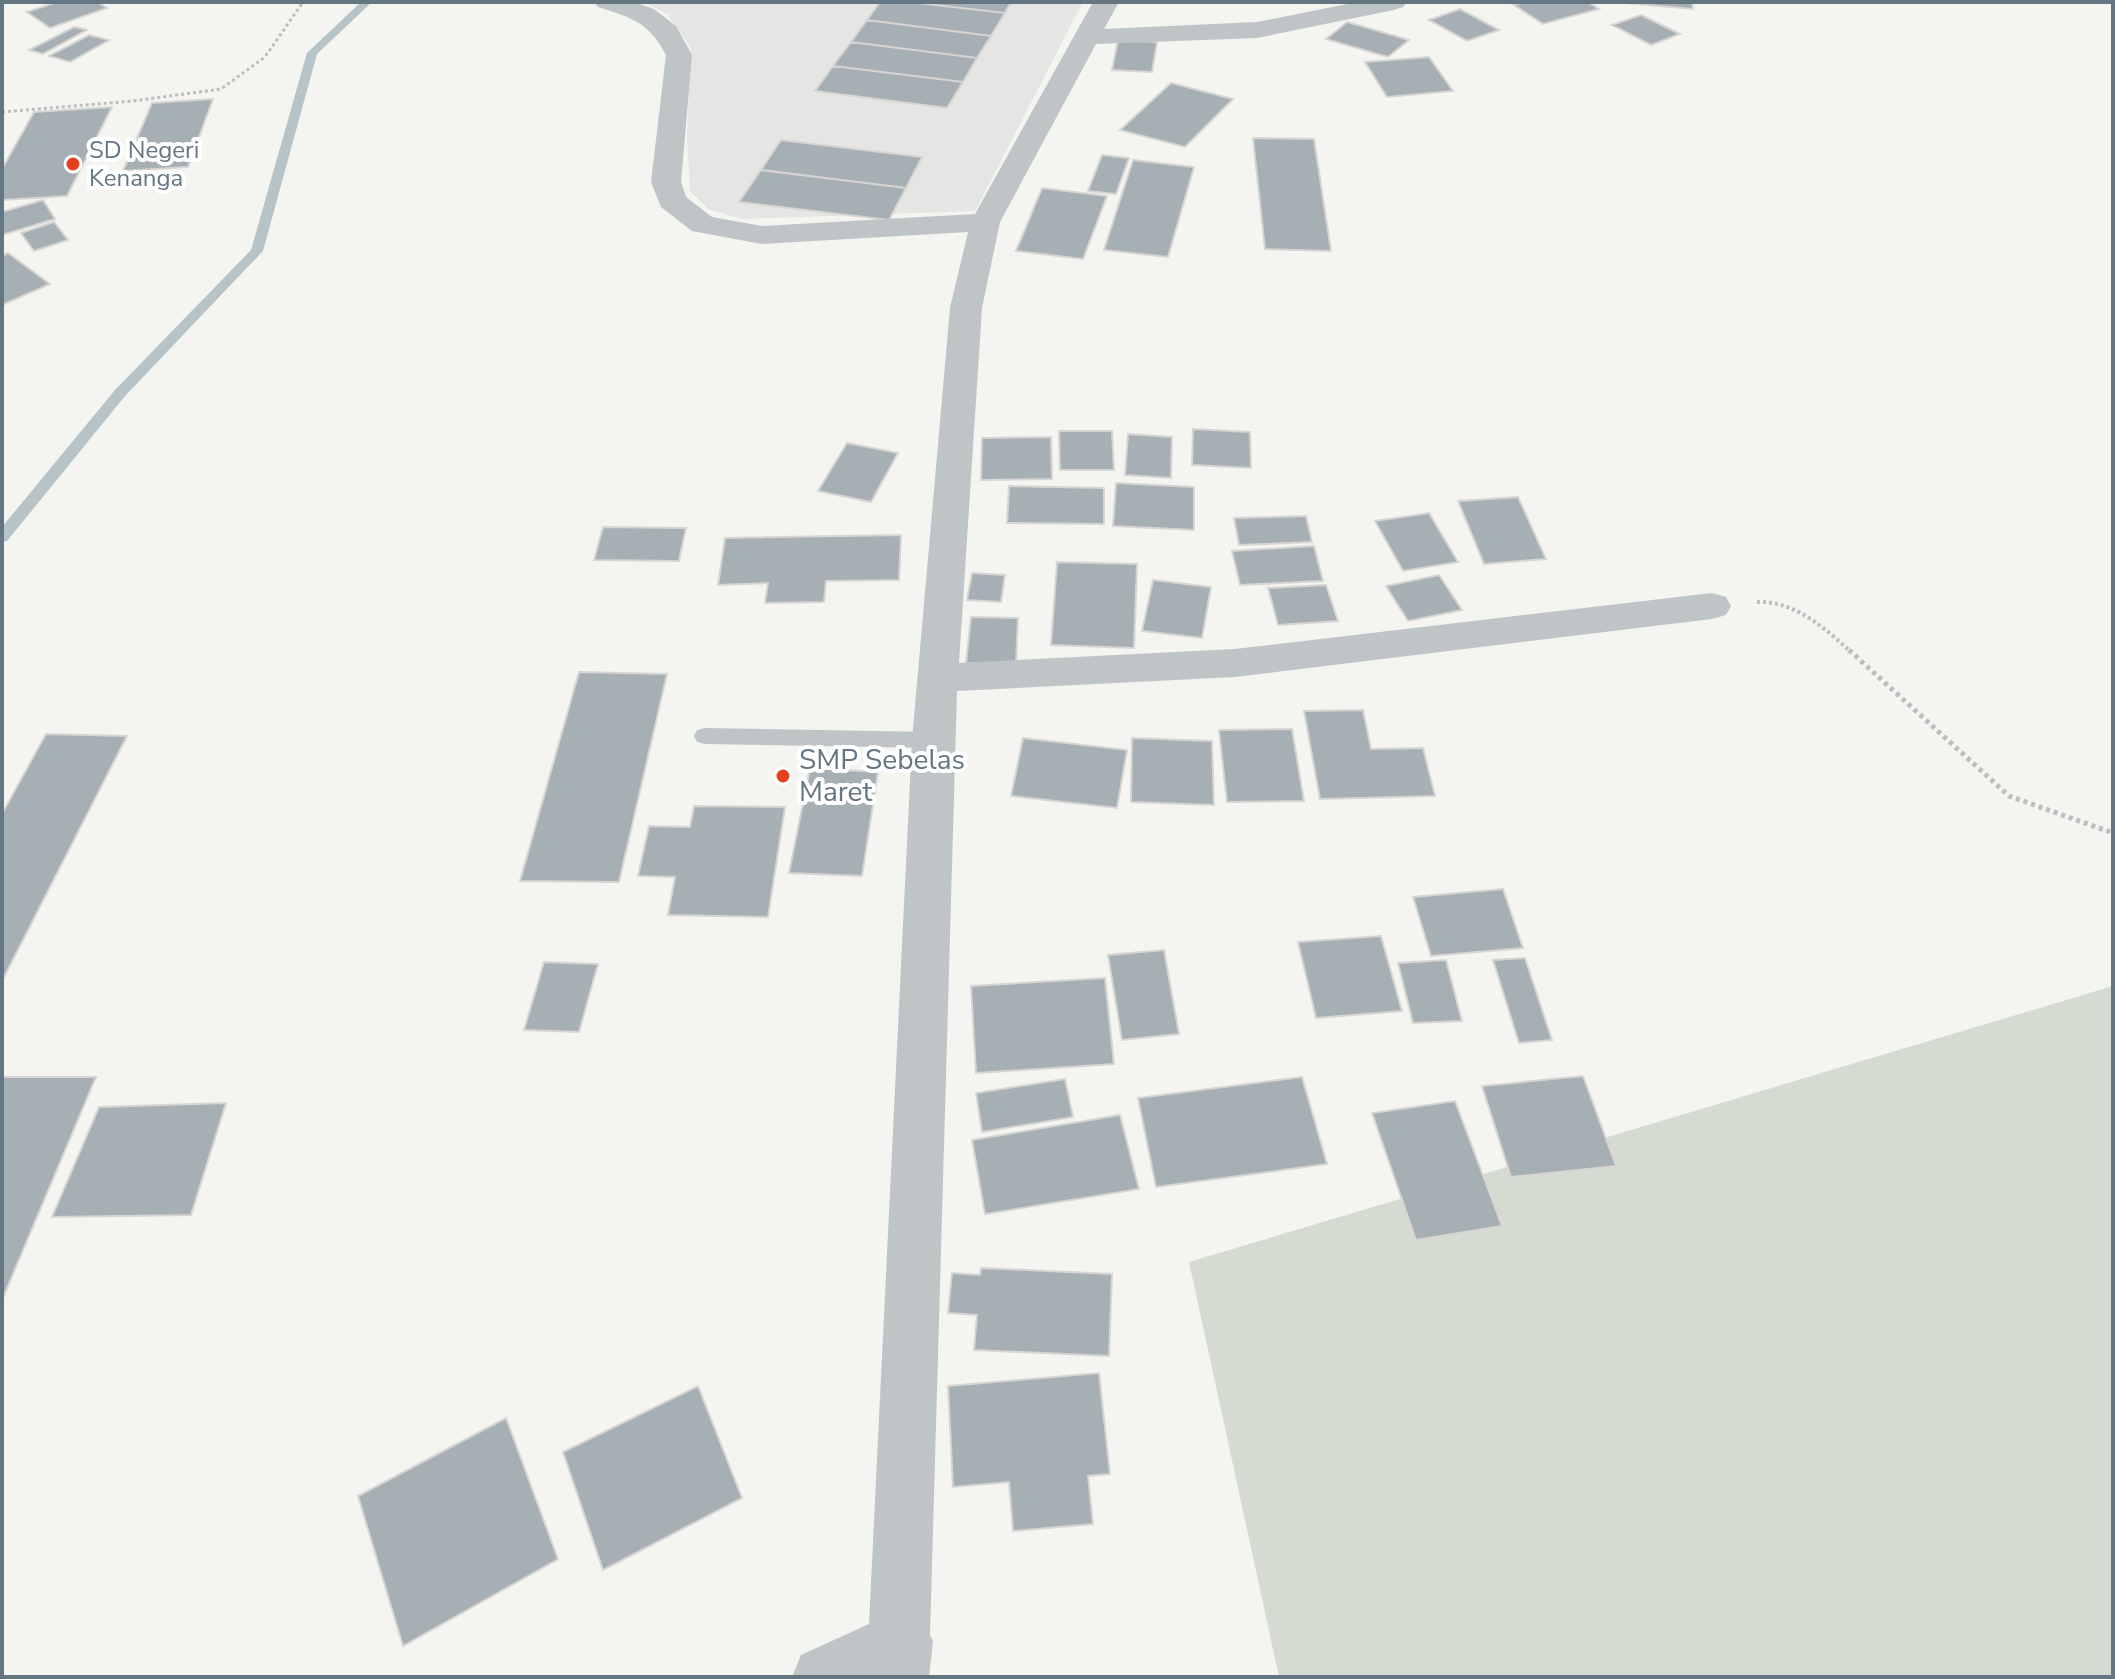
<svg xmlns="http://www.w3.org/2000/svg" width="2115" height="1679" font-family="'Nunito Sans',sans-serif">
<style>
.built{fill:#e5e6e4}
.green{fill:#d6dbd1}
.lines{fill:none;stroke-linecap:round;stroke-linejoin:round}
.stream{fill:#b7c4c7;fill-rule:evenodd}
.building{fill:#a6afb4;stroke:#d6d5d3;stroke-width:2}
.path-far2{stroke:#bbbdbf;stroke-width:3;stroke-dasharray:3 3;stroke-linecap:butt}
.path-far1{stroke:#bbbdbf;stroke-width:4;stroke-dasharray:3 3;stroke-linecap:butt}
.path{stroke:#bbbdbf;stroke-width:5;stroke-dasharray:4 4;stroke-linecap:butt}
.lane{fill:#bfc4c6;fill-rule:evenodd}
.street{fill:#bfc4c6;fill-rule:evenodd}
.poi-dot{fill:#e44121;stroke:#fff;stroke-width:3}
.labels{text-anchor:middle;dominant-baseline:central;stroke-width:8;stroke-linejoin:round;paint-order:stroke}
.far-poi-label{font-size:24px;fill:#637682;stroke:#fff;text-anchor:start}
.poi-label{font-size:28px;fill:#637682;stroke:#fff;text-anchor:start}
</style>
<rect width="100%" height="100%" fill="#f4f4f0"/>
<path class="built" d="M 644,2 L 1083,2 L 975,211 L 742,219 L 708,209 L 690,191 L 687,135 L 691,48 L 667,14 Z"/>
<path class="green" d="M 2113,986 L 2113,1677 L 1279,1677 L 1189,1262 Z"/>
<g class="lines">
<path class="stream" d="M 361,2 L 372,2 L 317,54 L 263,251 L 125,396 L 7,541 L 2,542 L 2,527 L 115,390 L 251,250 L 307,53 Z"/>
</g>
<path class="building" d="M 57,2 L 97,2 L 107,8 L 50,28 L 27,12 Z
M 880,2 L 910,2 L 1005,13 L 991,36 L 867,20 Z
M 910,2 L 1011,2 L 1005,13 Z
M 1527,2 L 1587,2 L 1599,9 L 1543,24 L 1514,5 Z
M 1692,2 L 1693,9 L 1614,2 Z
M 1460,9 L 1499,30 L 1467,41 L 1429,20 Z
M 1641,15 L 1680,34 L 1651,45 L 1612,25 Z
M 867,20 L 991,36 L 977,58 L 851,42 Z
M 1347,22 L 1409,40 L 1388,57 L 1326,39 Z
M 74,27 L 87,30 L 43,54 L 29,50 Z
M 89,35 L 109,40 L 70,62 L 49,56 Z
M 1118,40 L 1157,42 L 1152,72 L 1112,70 Z
M 851,42 L 977,58 L 963,82 L 833,66 Z
M 1429,57 L 1453,91 L 1387,97 L 1365,62 Z
M 833,66 L 963,82 L 947,108 L 815,91 Z
M 1171,83 L 1233,99 L 1185,147 L 1120,130 Z
M 213,99 L 188,167 L 123,171 L 152,103 Z
M 112,107 L 67,196 L 2,200 L 2,169 L 34,112 Z
M 1253,138 L 1314,139 L 1331,251 L 1265,249 Z
M 781,140 L 922,157 L 906,188 L 761,170 Z
M 1102,155 L 1129,158 L 1116,194 L 1088,191 Z
M 1133,160 L 1194,167 L 1168,257 L 1104,250 Z
M 761,170 L 906,188 L 889,220 L 739,202 Z
M 1042,188 L 1107,196 L 1083,259 L 1016,251 Z
M 43,200 L 55,219 L 2,235 L 2,212 Z
M 54,222 L 68,240 L 34,251 L 21,233 Z
M 8,253 L 50,284 L 2,305 L 2,256 Z
M 1193,429 L 1250,432 L 1251,468 L 1192,465 Z
M 1059,431 L 1112,431 L 1114,470 L 1060,470 Z
M 1128,434 L 1172,437 L 1171,478 L 1125,475 Z
M 1051,437 L 1052,479 L 981,480 L 982,438 Z
M 847,443 L 898,453 L 871,502 L 818,491 Z
M 1116,483 L 1194,487 L 1194,530 L 1113,526 Z
M 1009,486 L 1104,488 L 1104,524 L 1007,523 Z
M 1518,497 L 1546,559 L 1484,564 L 1458,501 Z
M 1429,513 L 1458,562 L 1403,571 L 1375,521 Z
M 1306,516 L 1312,542 L 1239,545 L 1234,518 Z
M 603,527 L 686,528 L 679,561 L 594,560 Z
M 901,535 L 899,580 L 826,581 L 824,602 L 765,603 L 768,583 L 718,585 L 725,538 Z
M 1314,546 L 1323,581 L 1240,585 L 1232,551 Z
M 1057,562 L 1137,564 L 1134,648 L 1051,645 Z
M 972,573 L 1005,575 L 1001,602 L 967,600 Z
M 1439,575 L 1462,610 L 1408,621 L 1386,586 Z
M 1153,580 L 1211,587 L 1202,638 L 1142,631 Z
M 1326,585 L 1338,621 L 1278,625 L 1268,588 Z
M 971,617 L 1018,618 L 1016,664 L 966,663 Z
M 579,672 L 667,674 L 619,882 L 520,881 Z
M 1363,710 L 1371,749 L 1423,748 L 1435,796 L 1320,799 L 1304,711 Z
M 1292,729 L 1304,801 L 1227,802 L 1219,730 Z
M 46,734 L 127,736 L 2,981 L 2,814 Z
M 1023,738 L 1127,750 L 1117,808 L 1011,796 Z
M 1132,738 L 1212,741 L 1214,805 L 1131,802 Z
M 810,768 L 878,772 L 862,876 L 789,873 Z
M 694,806 L 785,807 L 768,917 L 668,915 L 675,877 L 638,876 L 649,826 L 690,827 Z
M 1503,889 L 1523,948 L 1431,956 L 1413,897 Z
M 1381,936 L 1402,1011 L 1316,1018 L 1298,942 Z
M 1164,950 L 1179,1034 L 1122,1040 L 1108,955 Z
M 1525,958 L 1552,1040 L 1519,1043 L 1493,960 Z
M 1446,960 L 1462,1021 L 1413,1023 L 1398,963 Z
M 544,962 L 598,964 L 579,1032 L 524,1030 Z
M 1105,978 L 1114,1064 L 976,1073 L 971,986 Z
M 1583,1076 L 1616,1166 L 1511,1177 L 1482,1086 Z
M 2,1077 L 96,1077 L 2,1300 Z
M 1302,1077 L 1327,1164 L 1156,1187 L 1138,1098 Z
M 1065,1079 L 1073,1117 L 982,1132 L 976,1093 Z
M 1455,1101 L 1502,1226 L 1416,1240 L 1372,1113 Z
M 226,1103 L 191,1215 L 52,1217 L 99,1107 Z
M 1120,1115 L 1139,1189 L 985,1214 L 972,1140 Z
M 981,1268 L 1112,1274 L 1109,1356 L 974,1350 L 977,1315 L 948,1313 L 952,1273 L 980,1275 Z
M 1099,1373 L 1110,1474 L 1088,1476 L 1093,1524 L 1013,1531 L 1009,1482 L 953,1487 L 948,1386 Z
M 698,1386 L 742,1498 L 603,1570 L 563,1452 Z
M 506,1418 L 558,1559 L 403,1646 L 358,1496 Z"/>
<g class="lines">
<path class="path-far2" d="M 2,112 L 133,101 L 221,89 L 265,57 L 303,2"/>
<path class="path-far1" d="M 1757,602 C 1794,600 1826,629 1851,652"/>
<path class="path" d="M 1849,650 L 2009,796 L 2113,833"/>
<path class="lane" d="M 705,728 L 933,732 L 941,734 L 944,740 L 941,746 L 933,748 L 705,744 L 697,742 L 694,736 L 697,730 Z"/>
<path class="street" d="M 594,2 L 633,2 L 654,9 L 676,26 L 692,55 L 681,182 L 686,197 L 712,217 L 762,226 L 975,214 L 1093,2 L 1119,2 L 1104,29 L 1257,22 L 1357,2 L 1407,2 L 1403,7 L 1394,10 L 1257,38 L 1096,44 L 1000,222 L 982,308 L 959,663 L 1235,649 L 1712,593 L 1726,597 L 1731,606 L 1726,615 L 1712,619 L 1235,677 L 957,691 L 930,1635 L 933,1641 L 929,1677 L 792,1677 L 801,1655 L 869,1624 L 912,740 L 950,308 L 968,232 L 762,244 L 692,231 L 661,207 L 651,182 L 666,55 C 649,22 632,18 598,7 Z"/>
</g>
<g class="poi-dot">
<circle cx="73" cy="164" r="8"/>
<circle cx="783" cy="776" r="8"/>
</g>
<g class="labels">
<g class="far-poi-label">
<text x="89" y="150">SD Negeri<tspan x="89" dy="28">Kenanga</tspan></text>
</g>
<g class="poi-label">
<text x="799" y="760">SMP Sebelas<tspan x="799" dy="32">Maret</tspan></text>
</g>
</g>
<rect width="2115" height="1679" fill="none" stroke="#637682" stroke-width="8"/>
</svg>
